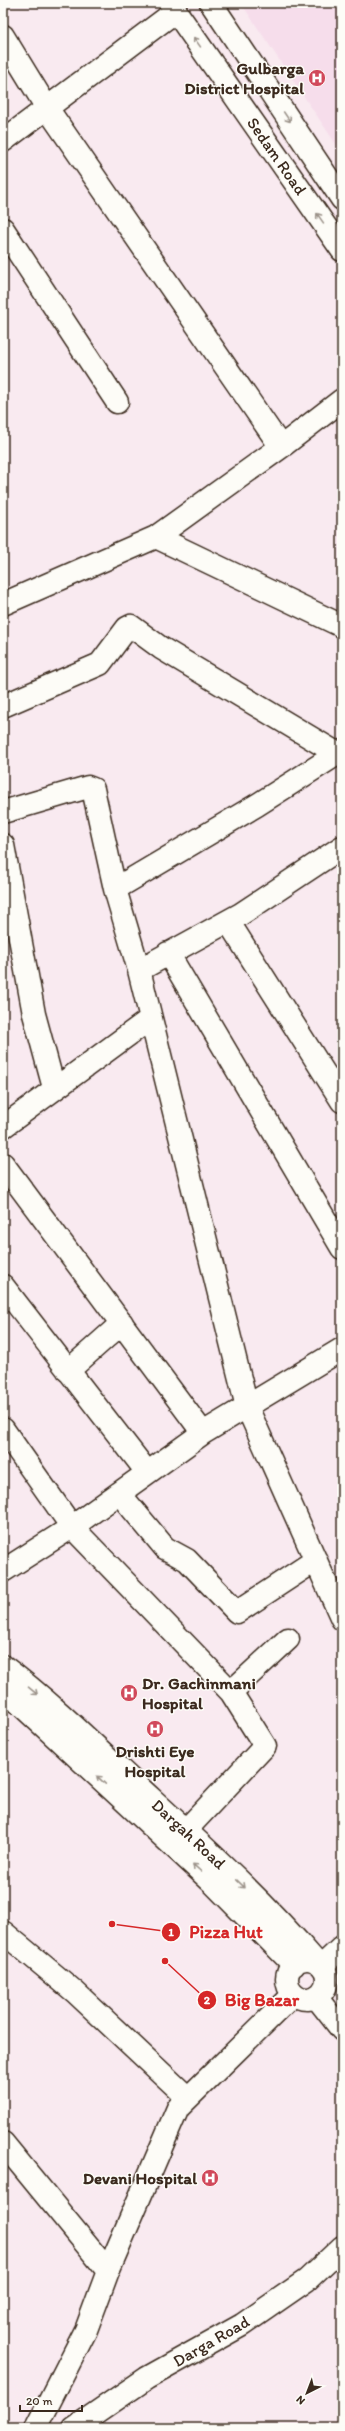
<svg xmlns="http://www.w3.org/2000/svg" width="345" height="2431" font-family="Itim,sans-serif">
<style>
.built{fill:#f6ddeb}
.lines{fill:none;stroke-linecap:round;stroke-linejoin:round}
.minor-casing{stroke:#3b2a1e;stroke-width:25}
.major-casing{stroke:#3b2a1e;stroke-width:25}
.minor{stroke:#fdfcf7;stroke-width:22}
.major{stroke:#fdfcf7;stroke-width:22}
.oneway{stroke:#9c938a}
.labels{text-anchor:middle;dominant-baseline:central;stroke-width:3;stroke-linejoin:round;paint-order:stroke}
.poi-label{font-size:17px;font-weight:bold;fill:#3b2a1e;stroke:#fdfcf7;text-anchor:end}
.street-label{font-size:17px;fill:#3b2a1e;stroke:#fdfcf7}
.leader{fill:none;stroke:#d62828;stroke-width:1.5}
.callout-dot{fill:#d62828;stroke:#fdfcf7;stroke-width:1.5}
.mark-label{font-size:12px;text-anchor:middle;font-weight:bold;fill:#fff}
.callout-label{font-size:18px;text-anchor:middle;font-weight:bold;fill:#d62828;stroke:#fdfcf7;stroke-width:3;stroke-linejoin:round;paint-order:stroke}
</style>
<rect width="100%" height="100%" fill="#f9eaf0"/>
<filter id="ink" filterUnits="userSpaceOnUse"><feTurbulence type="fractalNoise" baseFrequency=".025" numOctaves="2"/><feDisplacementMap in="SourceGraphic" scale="8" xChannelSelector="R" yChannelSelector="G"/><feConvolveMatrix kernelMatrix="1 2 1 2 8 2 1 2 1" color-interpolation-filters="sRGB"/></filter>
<g filter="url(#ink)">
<path class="built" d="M 242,3 L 342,3 L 342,153 L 241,3 Z"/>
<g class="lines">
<defs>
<path id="minor" d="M 3,36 L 47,108 L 281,447
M 3,141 L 176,11
M 3,229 L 117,402
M 156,537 L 342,626
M 3,604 L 156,537 L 281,447 L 342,400
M 3,706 L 100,664 L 127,628 L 131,626 L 161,648 L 338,754
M 3,812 L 88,787 L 93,789 L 115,889 L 139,970
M 3,845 L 34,1014 L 54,1088
M 342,847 L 241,914 L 139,970 L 247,1407 L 342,1619
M 115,889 L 257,805 L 342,751
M 228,921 L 342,1101
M 168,953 L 342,1248
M 3,1127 L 150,1019
M 3,1164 L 203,1433
M 3,1286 L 147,1472
M 68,1371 L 122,1323
M 3,1429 L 72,1527 L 231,1692 L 265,1746 L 186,1830
M 119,1493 L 165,1548 L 187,1560 L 237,1612 L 316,1560
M 3,1571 L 72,1527 L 203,1433 L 342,1349
M 231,1692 L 288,1639
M 3,1932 L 75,1992 L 188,2098
M 322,1966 L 342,1947
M 3,2143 L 108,2271
M 36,2428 L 86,2330 L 108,2271 L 178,2108 L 294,1994
M 74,2428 L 147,2378 L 242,2325 L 307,2280 L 342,2247"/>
<path id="major" d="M 170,3 L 342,250
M 211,3 L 342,199
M 3,1666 C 52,1703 96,1747 141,1789 C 201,1844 262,1899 315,1961
M 3,1692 L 21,1705 L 213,1883 L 294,1965
M287 1979a20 20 0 1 1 40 0a20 20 0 1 1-40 0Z
M 316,1997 L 342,2030"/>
</defs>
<use href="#minor" class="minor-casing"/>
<use href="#major" class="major-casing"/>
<use href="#minor" class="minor"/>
<use href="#major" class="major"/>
</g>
<defs><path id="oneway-shaft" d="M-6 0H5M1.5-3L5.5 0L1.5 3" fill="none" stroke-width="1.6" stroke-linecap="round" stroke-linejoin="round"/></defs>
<g class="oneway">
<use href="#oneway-shaft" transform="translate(197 42) rotate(-125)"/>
<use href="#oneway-shaft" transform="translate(287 117) rotate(56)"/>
<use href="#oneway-shaft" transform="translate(320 218) rotate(-125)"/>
<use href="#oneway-shaft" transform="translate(33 1691) rotate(40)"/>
<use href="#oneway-shaft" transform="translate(101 1780) rotate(-137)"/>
<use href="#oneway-shaft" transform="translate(197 1868) rotate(-138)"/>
<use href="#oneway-shaft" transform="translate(241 1884) rotate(44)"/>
</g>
</g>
<defs>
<symbol id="hospital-disc" viewBox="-11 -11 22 22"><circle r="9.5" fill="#d1495b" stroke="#fdfcf7"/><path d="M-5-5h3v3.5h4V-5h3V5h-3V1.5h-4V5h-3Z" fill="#fff"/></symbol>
</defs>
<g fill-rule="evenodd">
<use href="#hospital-disc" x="307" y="68" width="20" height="20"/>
<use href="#hospital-disc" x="119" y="1683" width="20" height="20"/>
<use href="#hospital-disc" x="145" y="1719" width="20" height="20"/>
<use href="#hospital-disc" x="200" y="2168" width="20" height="20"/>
</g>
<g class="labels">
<g class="poi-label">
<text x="304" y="68">Gulbarga<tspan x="304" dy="20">District Hospital</tspan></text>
<text x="142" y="1683" text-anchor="start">Dr. Gachinmani<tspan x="142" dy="20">Hospital</tspan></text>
<text x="155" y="1751" text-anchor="middle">Drishti Eye<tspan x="155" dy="20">Hospital</tspan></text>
<text x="197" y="2178">Devani Hospital</text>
</g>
<g class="street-label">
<text transform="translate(277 156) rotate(55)">Sedam Road</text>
<text transform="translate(189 1834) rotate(43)">Dargah Road</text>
<text transform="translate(211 2341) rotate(-30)">Darga Road</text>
</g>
</g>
<path class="leader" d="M112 1924L171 1932M165 1961L207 2000"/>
<g class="callout-dot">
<circle cx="112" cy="1924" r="4"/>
<circle cx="165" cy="1961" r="4"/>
<circle cx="171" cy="1932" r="10"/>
<circle cx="207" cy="2000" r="10"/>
</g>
<g class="mark-label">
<text x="171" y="1936">1</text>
<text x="207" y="2004">2</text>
</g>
<g class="callout-label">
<text x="226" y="1938">Pizza Hut</text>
<text x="262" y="2006">Big Bazar</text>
</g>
<rect width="345" height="2431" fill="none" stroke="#fdfcf7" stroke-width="16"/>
<rect x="8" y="8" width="329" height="2415" fill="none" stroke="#3b2a1e" stroke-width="1.5" filter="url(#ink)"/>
<g transform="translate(307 2393) rotate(222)" stroke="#fdfcf7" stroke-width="3" paint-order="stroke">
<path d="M0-3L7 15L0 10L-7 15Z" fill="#3b2a1e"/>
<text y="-6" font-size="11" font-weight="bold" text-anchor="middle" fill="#3b2a1e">N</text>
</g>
<path d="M20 2405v6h62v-6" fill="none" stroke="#3b2a1e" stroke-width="2"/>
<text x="26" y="2405" font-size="12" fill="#3b2a1e" stroke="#fdfcf7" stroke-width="3" paint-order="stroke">20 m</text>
</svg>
